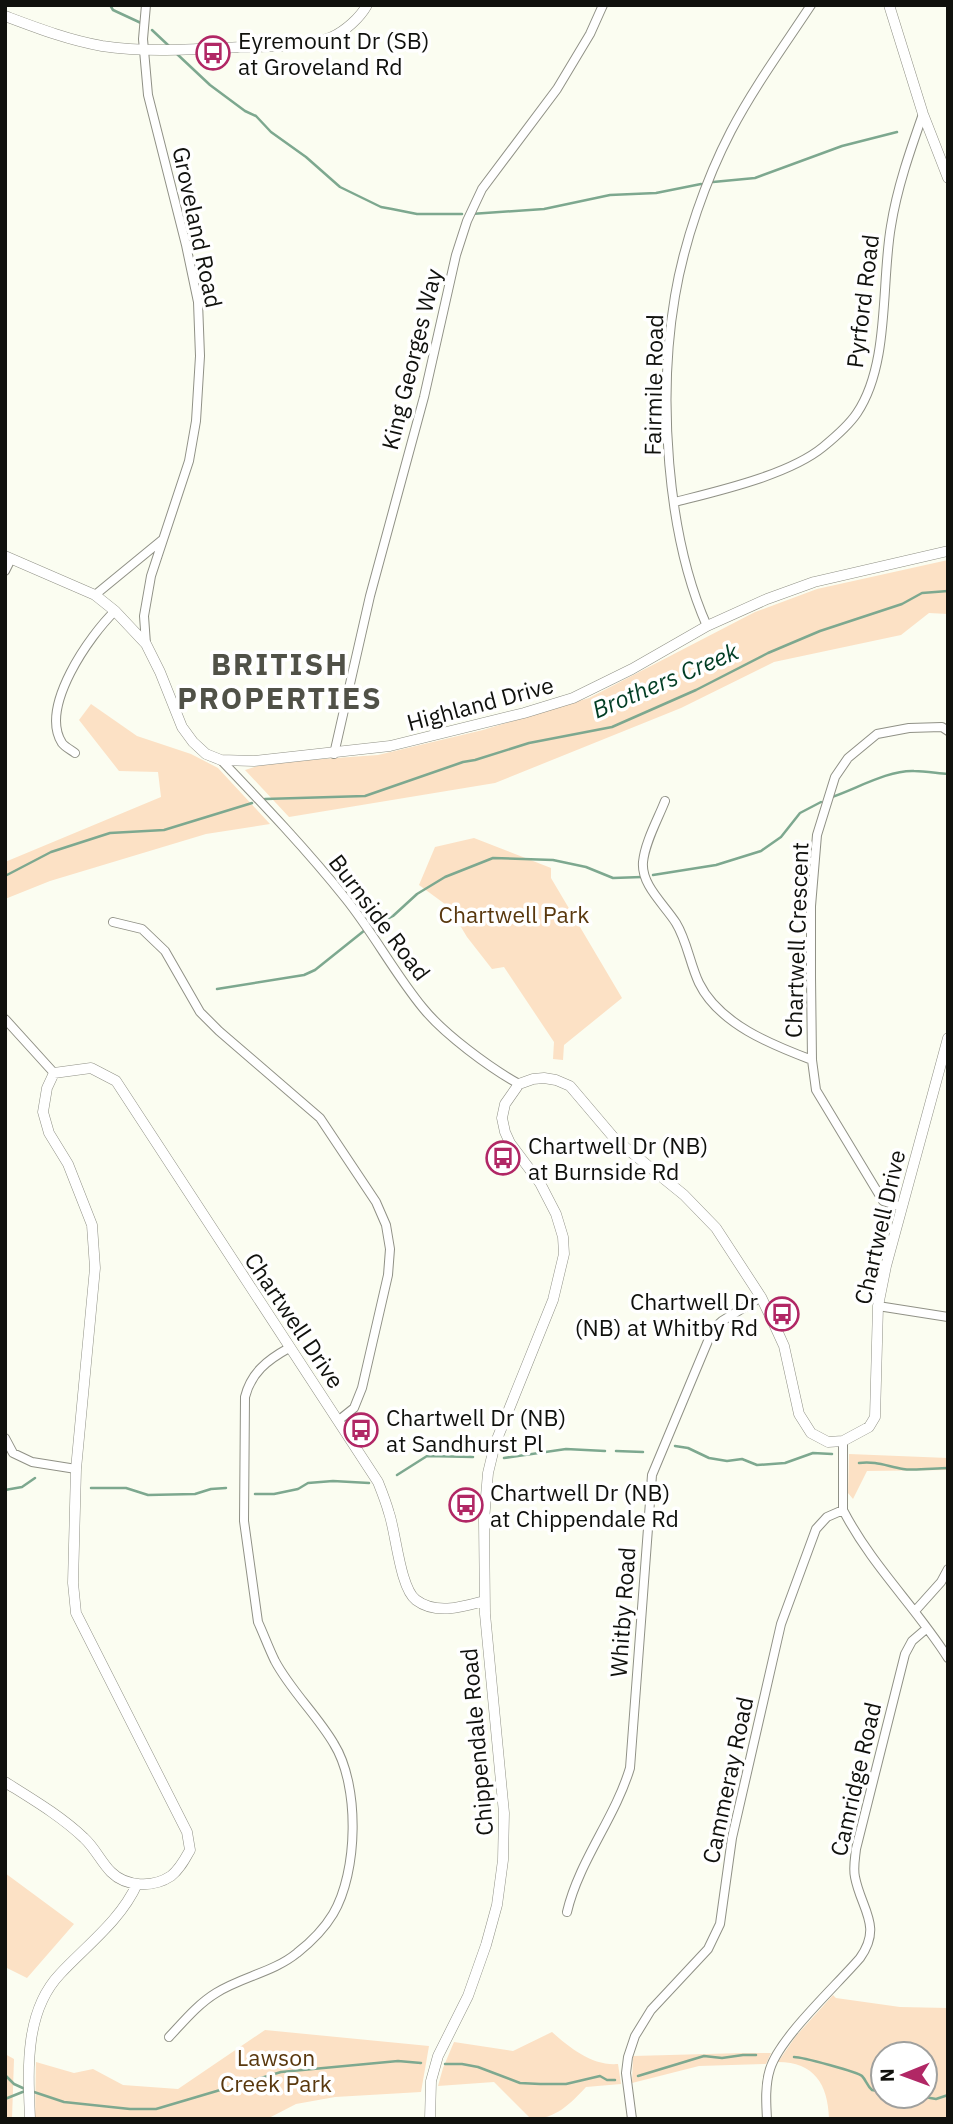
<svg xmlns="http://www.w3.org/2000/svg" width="953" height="2124" font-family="'IBM Plex Sans',sans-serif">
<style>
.green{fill:#fce1c5;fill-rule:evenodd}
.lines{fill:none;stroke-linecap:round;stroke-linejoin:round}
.stream{stroke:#7da88f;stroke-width:2.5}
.minor-casing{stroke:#909186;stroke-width:10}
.tertiary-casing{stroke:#909186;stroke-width:11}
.minor{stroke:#fff;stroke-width:8}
.tertiary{stroke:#fff;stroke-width:10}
.labels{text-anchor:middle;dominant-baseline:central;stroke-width:7;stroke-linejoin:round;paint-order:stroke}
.poi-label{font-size:23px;fill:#10110d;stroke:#fff;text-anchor:start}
.street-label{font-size:23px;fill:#10110d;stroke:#fff}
.park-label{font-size:23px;fill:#59380e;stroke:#fff}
.water-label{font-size:24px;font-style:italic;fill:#013d24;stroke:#fff}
.district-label{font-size:30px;font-weight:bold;letter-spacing:2px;fill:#505147;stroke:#fff}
</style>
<rect width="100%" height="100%" fill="#fbfdf1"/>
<path class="green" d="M 948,560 L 948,614 L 929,613 L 901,635 L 774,662 L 681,708 L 495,783 L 289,817 L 245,770 L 267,763 L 378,755 L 483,730 L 589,698 L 755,612 L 817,589 Z
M 91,704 L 137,736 L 191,754 L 218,768 L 270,824 L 206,834 L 50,881 L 5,899 L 5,862 L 161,797 L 158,772 L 119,771 L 79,720 Z
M 474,838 L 551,868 L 551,878 L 622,998 L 564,1045 L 563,1060 L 553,1059 L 554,1042 L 504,967 L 492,969 L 467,937 L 449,907 L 419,885 L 435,847 Z
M 849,1454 L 948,1458 L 948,1470 L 867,1471 L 853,1499 L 848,1493 Z
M 5,1873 L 74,1924 L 27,1978 L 5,1967 Z
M 833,1995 L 836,1998 L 900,2007 L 948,2008 L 948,2119 L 829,2119 C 828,2084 814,2062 778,2062 L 796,2036 ZM 883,2054 L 925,2054 L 925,2096 L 883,2096 Z
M 265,2030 L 429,2046 L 421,2092 L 335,2097 L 296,2104 L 267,2119 L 35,2119 L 36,2062 L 74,2073 L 93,2069 L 123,2085 L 178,2089 Z
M 552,2032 C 571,2049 593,2066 618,2064 L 621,2084 L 586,2087 C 570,2104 556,2119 531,2119 L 494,2082 L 438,2086 L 443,2068 L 454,2042 L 513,2051 Z
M 743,2053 L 771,2053 L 766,2064 L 699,2066 L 632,2083 L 633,2056 Z
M 5,2054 L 14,2059 L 12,2119 L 5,2119 Z"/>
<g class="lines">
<path class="stream" d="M 110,5 L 113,10 L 141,23
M 152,30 L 169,46
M 177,54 L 210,85 L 245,111 L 256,116 L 271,132 L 306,157 L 340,187 L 381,207 L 392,209 L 417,214 L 462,214
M 713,182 L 755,178 L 842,146 L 897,132
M 471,214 L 544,209 L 610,195 L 656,193 L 701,184
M 832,797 C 856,789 888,770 914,771 C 925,771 936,773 948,774
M 265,799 L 365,796 L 463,762 L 475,760 L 529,743 L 612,727 L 696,690 L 768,653 L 820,631 L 902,604 L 922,593 L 948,591
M 653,875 L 716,865 L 761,851 L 781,837 L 800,813 L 821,802
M 5,876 L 51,852 L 110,833 L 164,830 L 252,803
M 374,926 L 393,916 L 417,894 L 445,877 L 493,858 L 553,860 L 586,867 L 613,878 L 642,877
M 217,989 L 304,975 L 315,970 L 365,930
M 675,1446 L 688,1448 L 709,1458 L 727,1461 L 742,1459 L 757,1465 L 785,1463 L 813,1453 L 832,1454
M 616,1451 L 643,1452
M 504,1458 L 566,1449 L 605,1451
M 859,1463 C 876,1461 886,1466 903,1469 C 913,1471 936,1468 948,1468
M 397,1475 L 427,1456 L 473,1457
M 91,1488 L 126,1488 L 148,1495 L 195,1494 L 211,1489 L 226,1488
M 5,1490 L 22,1487 L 35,1478
M 255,1494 L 274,1494 L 298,1489 L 308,1483 L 333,1481 L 369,1483
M 794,2057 C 802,2057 858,2072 862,2076 C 866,2080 867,2086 872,2090 L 883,2092
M 445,2064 L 462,2064 L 478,2067 L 520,2083 L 540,2084 L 566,2084 L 600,2076 L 607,2080 L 615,2080
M 5,2075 L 14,2084 L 25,2089
M 638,2076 L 704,2056 L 722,2058 L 743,2055 L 756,2055
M 31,2091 L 64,2102 L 130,2109 L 156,2109 L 281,2072 L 398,2061 L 421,2063
M 919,2096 L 936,2099 L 948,2095
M 5,2099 L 25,2091"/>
<defs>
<path id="minor" d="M 146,5 L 143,39 L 148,95 L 186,245 L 198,302 L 200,356 L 196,421 L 189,461 L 151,576 L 144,616 L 146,644
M 675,502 C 718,491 789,475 823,447 C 834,438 849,425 857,413 C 890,364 881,283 891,226 C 897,188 910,151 923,114
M 5,571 L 11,559
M 95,595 L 162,540
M 707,626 C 666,534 658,395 675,296 C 684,242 706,179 731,131 C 754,87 784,46 811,5
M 75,753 C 71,750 65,747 62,743 C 39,707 90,635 115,611
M 334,754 L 370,596 L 424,397 L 456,255 L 467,221 L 482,189 L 557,89 L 590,34 L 603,5
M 221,760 C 264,805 307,850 346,899 C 374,934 395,974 423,1008 C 444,1034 490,1068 519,1084
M 665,801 C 658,819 645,842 643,862 C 641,885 664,904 676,923 C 687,941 690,964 699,983 C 719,1024 772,1045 812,1060
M 113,922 L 142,929 L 165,951 L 200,1012 L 219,1031 L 320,1118 L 376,1202 L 386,1225 L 390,1249 L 388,1275 L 362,1388 L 354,1408 L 339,1420
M 5,1019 L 54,1073
M 902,1207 L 883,1201 L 816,1090 L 812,1060 L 811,977 L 811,906 L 817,835 L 835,777 L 848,758 L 877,734 L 909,728 L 942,727 L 948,731
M 878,1306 L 948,1317
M 5,1438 L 13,1453 L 32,1462 L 76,1469
M 843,1441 L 843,1510
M 843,1510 C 872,1566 915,1606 948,1658
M 915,1611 L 941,1582 L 948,1569
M 567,1912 C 579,1861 615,1818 630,1768 L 652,1475 L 713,1329 L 722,1321 L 761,1297
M 169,2037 C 184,2021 198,2004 216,1993 C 241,1977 274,1972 297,1953 C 311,1942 324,1929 333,1914 C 358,1872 360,1786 334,1744 C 317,1715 291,1691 275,1661 C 269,1649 264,1635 258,1622 L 244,1521 L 245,1397 C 251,1373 267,1360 289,1348
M 632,2119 L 626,2073 L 628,2057 L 635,2036 L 651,2010 L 708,1949 L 720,1924 L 732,1838 L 781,1624 L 816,1529 L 827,1517 L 843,1510
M 767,2119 C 766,2102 765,2085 770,2069 C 780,2037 836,1986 860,1958 C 883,1926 861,1909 855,1877 C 853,1868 855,1859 856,1849 L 905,1654 L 912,1641 L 926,1629"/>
<path id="tertiary" d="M 889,5 L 923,114 L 948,178
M 5,16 C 37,28 68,40 102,46 C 148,53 195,49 241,47 C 271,46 304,48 332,37 C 345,31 360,18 367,5
M 5,556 L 95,595 L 115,611 L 146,644 L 160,672 L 182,727 L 193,742 L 206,754 L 221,760 L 254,761 L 390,746 L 524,713 L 573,698 L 632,669 L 707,626 L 767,599 L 814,582 L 948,551
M 5,1782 C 32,1799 61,1816 84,1838 C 95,1848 101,1862 111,1872 C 126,1887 153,1888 171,1876 C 180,1869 185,1859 190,1850 L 187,1832 L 76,1613 L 73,1583 L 76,1469 L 95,1268 L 92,1225 L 68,1164 L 49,1133 L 43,1112 L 47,1088 L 54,1073 L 91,1068 L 116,1081 L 378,1482 C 382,1492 386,1502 389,1513 C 396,1533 400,1588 416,1600 C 436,1615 462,1607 484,1601
M 30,2119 C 28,2070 24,2012 60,1974 C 86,1946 121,1920 137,1884
M 430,2119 L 431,2081 L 438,2056 L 468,1996 L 486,1945 L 497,1905 L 503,1860 L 504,1813 L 485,1614 L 484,1520 L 488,1473 L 495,1444 L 553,1300 L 564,1254 L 563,1237 L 556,1214 L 540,1183 L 510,1143 L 505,1132 L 502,1118 L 505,1104 L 519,1084 L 533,1079 L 544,1078 L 556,1080 L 570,1086 L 615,1139 L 684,1195 L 716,1228 L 761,1297 L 774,1324 L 784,1346 L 799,1414 L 811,1433 L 828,1442 L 843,1441 L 869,1427 L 875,1417 L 878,1306 L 886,1266 L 948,1038"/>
</defs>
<use href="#minor" class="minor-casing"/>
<use href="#tertiary" class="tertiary-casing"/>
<use href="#minor" class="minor"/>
<use href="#tertiary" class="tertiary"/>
</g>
<defs>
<symbol id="bus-ring" viewBox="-11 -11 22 22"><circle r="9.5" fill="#fff" stroke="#b12765" stroke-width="1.5"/><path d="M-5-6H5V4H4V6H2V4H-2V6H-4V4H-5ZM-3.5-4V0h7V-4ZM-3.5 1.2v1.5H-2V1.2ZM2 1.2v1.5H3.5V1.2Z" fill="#b12765"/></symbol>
</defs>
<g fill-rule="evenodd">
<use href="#bus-ring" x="194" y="34" width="38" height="38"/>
<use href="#bus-ring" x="484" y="1139" width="38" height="38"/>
<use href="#bus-ring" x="763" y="1295" width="38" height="38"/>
<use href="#bus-ring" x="342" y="1411" width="38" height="38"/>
<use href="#bus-ring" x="447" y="1486" width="38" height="38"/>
</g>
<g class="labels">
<g class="poi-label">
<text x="238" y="40">Eyremount Dr (SB)<tspan x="238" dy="26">at Groveland Rd</tspan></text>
<text x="528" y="1145">Chartwell Dr (NB)<tspan x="528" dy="26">at Burnside Rd</tspan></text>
<text x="758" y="1301" text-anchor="end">Chartwell Dr<tspan x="758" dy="26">(NB) at Whitby Rd</tspan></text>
<text x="386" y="1417">Chartwell Dr (NB)<tspan x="386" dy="26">at Sandhurst Pl</tspan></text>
<text x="490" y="1492">Chartwell Dr (NB)<tspan x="490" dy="26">at Chippendale Rd</tspan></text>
</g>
<g class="street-label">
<text transform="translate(198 227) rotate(78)">Groveland Road</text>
<text transform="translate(862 301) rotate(-83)">Pyrford Road</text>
<text transform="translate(411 359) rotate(-76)">King Georges Way</text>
<text transform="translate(653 385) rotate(-89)">Fairmile Road</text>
<text transform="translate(480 703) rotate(-15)">Highland Drive</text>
<text transform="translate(380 917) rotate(53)">Burnside Road</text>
<text transform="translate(796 940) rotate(-88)">Chartwell Crescent</text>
<text transform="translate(879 1227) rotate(-77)">Chartwell Drive</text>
<text transform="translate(295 1320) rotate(56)">Chartwell Drive</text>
<text transform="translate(622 1612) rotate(-86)">Whitby Road</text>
<text transform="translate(476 1742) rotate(-95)">Chippendale Road</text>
<text transform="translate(855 1779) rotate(-77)">Camridge Road</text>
<text transform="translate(727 1780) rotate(-78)">Cammeray Road</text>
</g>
<g class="park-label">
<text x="514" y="914">Chartwell Park</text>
<text x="276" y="2057">Lawson<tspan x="276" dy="26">Creek Park</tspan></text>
</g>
<g class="water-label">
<text transform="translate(665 680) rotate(-23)">Brothers Creek</text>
</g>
<g class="district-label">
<text x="280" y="663">BRITISH<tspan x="280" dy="34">PROPERTIES</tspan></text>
</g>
</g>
<rect width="953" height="2124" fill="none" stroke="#10110d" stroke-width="14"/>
<g transform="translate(904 2075) rotate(269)"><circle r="33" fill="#ffffff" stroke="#9fa09e" stroke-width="2"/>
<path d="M0-5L12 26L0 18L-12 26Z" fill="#b12765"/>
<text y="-10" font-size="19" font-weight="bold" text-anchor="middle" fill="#10110d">N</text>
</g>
</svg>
